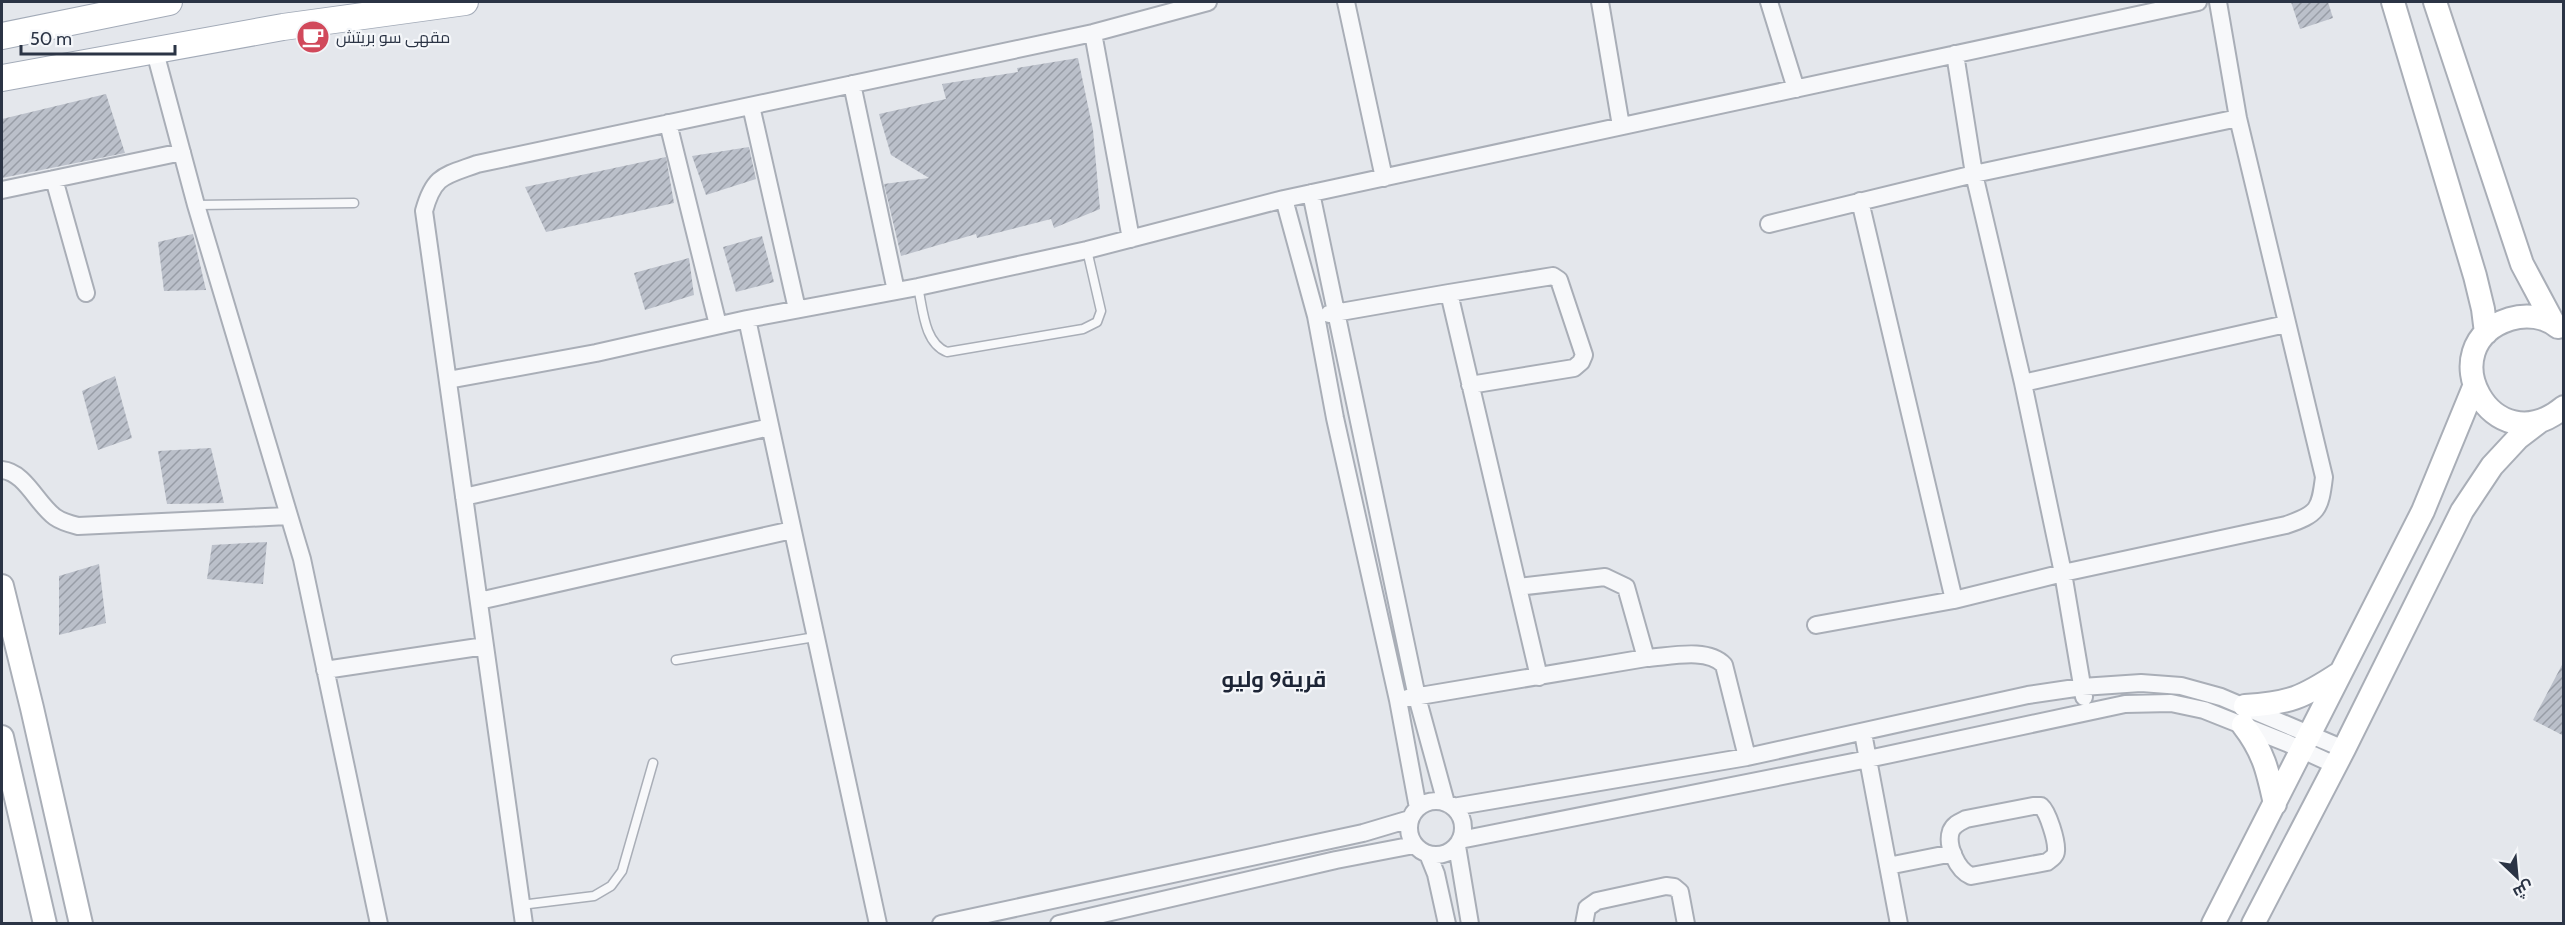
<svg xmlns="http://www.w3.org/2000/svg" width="2565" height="925" font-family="Cabin,Cairo,sans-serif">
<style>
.building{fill:url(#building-hatch)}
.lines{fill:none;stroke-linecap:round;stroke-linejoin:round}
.lane-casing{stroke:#a9aeb7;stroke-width:11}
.street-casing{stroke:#a9aeb7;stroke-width:20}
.secondary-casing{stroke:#a9aeb7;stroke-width:26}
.primary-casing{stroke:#a3abb8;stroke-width:28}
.lane{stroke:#f7f8fa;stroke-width:8}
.street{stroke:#f7f8fa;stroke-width:16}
.secondary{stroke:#fff;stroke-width:22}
.primary{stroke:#fff;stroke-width:26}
.labels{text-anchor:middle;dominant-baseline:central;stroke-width:4.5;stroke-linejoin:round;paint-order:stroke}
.poi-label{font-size:16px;fill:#2b3445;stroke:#f4f6f9;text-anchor:start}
.district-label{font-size:22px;font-weight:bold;fill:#1d2536;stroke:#f4f6f9}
</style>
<defs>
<pattern id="building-hatch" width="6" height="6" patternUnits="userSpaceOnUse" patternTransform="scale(1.5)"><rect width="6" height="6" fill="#bbc0ca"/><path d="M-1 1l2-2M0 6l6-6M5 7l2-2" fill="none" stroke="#989da6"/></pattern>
</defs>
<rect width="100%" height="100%" fill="#e4e7ec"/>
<path class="building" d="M 2291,2 L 2328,2 L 2333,18 L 2300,29 Z
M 1078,58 L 1093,130 L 1100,209 L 1054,228 L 1051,219 L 977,238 L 976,234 L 901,256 L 884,184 L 929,178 L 891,155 L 879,114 L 946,99 L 942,84 L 1018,72 L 1017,68 Z
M 106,94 L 125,153 L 2,178 L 2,119 Z
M 749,147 L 756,179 L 706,195 L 692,156 Z
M 666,157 L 674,203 L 546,232 L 525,187 Z
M 193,234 L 206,290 L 164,291 L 158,242 Z
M 762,236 L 774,282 L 736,292 L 723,247 Z
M 689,258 L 694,295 L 645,310 L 634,273 Z
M 115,376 L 132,438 L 98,450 L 82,391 Z
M 211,448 L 224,503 L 167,504 L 158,451 Z
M 267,542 L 263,584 L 207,579 L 212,545 Z
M 99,564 L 106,623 L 59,635 L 59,576 Z
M 2564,661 L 2564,736 L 2533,720 Z"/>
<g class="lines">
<defs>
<path id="lane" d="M 196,205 L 354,203
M 918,287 C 923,309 924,343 947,352 L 1083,329 L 1097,322 L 1101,311 L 1087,250
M 676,660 L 815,637
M 521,905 L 594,896 L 611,886 L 622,871 L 653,763"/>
<path id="street" d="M 1346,2 L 1384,178
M 1600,2 L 1621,126
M 1769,2 L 1796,89
M 1093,33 L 1131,239
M 155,52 L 196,205 L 302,559 L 379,924
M 1955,54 L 1974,174 L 2023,383 L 2063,573 L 2084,697
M 852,84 L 896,291
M 751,106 L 797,309
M 668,123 L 718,325
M 54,179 L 86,293
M 2,190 L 182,152
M 1311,193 L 1417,697 L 1446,803
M 1284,199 L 1316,316 L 1335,418 L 1398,700 L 1418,808
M 1860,201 L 1954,600
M 1769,224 L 1974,174 L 2238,118
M 1449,293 L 1553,276 L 1559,280 L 1584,355 L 1581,362 L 1574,368 L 1470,385
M 1329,314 L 1449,293 L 1539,677
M 747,319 L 878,924
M 448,380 L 596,353 L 747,319 L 918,287 L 1087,250 L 1284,199 L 2198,2
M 2023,383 L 2286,324
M 2,470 C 25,472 37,504 55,517 C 62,522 70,524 78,526 L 288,516
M 464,497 L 770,427
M 479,601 L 792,530
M 1816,625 L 1954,600 L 2063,573 L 2286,525 C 2318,514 2320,510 2324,477 L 2238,118 L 2218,2
M 1646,658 C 1668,657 1707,647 1724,665 L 1747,757
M 325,670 L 485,646
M 1408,698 L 1646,658 L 1626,587 L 1605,577 L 1518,587
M 1863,733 L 1899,924
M1409 828a27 27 0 1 1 54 0a27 27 0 1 1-54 0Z
M 2033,806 L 2041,806 C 2048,812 2057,841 2056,851 C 2056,856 2051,859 2047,862 L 1971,876 C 1957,870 1946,845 1951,831 C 1954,824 1960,822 1966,819 Z
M 1453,807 L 1747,757 L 2028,695 L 2082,687 L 2141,683 L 2181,686 L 2221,697 L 2344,749
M 1460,840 L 1868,759 L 2125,704 L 2171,703 L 2204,710 L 2287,743 L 2335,765
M 1457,846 L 1470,924
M 1428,854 L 1436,874 L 1447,924
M 1888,866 L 1953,853
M 524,924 L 424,211 C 434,175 444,176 477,164 L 1093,33 L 1208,2
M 941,924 L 1363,833 L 1410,819
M 1059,924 L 1336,860 L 1414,845
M 1584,924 L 1587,908 L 1597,901 L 1666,886 L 1674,887 L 1680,892 L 1686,924"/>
<path id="secondary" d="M 2393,2 L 2475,276 L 2483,309 L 2486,333
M 2435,2 L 2522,264 L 2554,324
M 2558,327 C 2545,316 2526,314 2510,319 C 2428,345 2492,467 2564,407
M 2,586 L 32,708 L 81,924
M 2245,706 C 2290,703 2302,698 2340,673
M 2243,725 C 2264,752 2268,772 2275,804
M 2,737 L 45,924
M 2213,924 L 2423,511 L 2474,387
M 2253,924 L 2344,749 L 2462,511 L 2492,466 L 2518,438 L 2539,422"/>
<path id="primary" d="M 2,36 L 169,2
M 2,78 L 283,27 L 465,2"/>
</defs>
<use href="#lane" class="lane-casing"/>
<use href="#street" class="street-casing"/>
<use href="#secondary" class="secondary-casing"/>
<use href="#primary" class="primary-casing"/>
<use href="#lane" class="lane"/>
<use href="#street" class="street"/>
<use href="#secondary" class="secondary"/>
<use href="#primary" class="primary"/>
</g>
<defs>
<symbol id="cafe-disc" viewBox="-11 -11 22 22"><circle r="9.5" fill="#d1495b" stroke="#f4f6f9"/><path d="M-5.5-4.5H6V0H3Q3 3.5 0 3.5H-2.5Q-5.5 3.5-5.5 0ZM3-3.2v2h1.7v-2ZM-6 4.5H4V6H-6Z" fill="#fff"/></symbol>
</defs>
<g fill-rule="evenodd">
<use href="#cafe-disc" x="294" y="18" width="38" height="38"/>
</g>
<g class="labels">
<g class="poi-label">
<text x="336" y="37">مقهى سو بريتش</text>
</g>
<g class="district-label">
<text x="1274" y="679">قرية9 وليو</text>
</g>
</g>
<rect width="2565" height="925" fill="none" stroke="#2b3445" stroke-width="6"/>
<g transform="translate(2517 877) rotate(154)" stroke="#f4f6f9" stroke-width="4.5" paint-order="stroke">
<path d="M0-4.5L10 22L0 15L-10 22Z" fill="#2b3445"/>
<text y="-9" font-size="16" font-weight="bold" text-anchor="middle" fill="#2b3445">ش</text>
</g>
<path d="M21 45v9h154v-9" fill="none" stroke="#2b3445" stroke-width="3"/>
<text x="30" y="45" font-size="18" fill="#2b3445" stroke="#f4f6f9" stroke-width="4.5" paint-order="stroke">50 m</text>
</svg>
